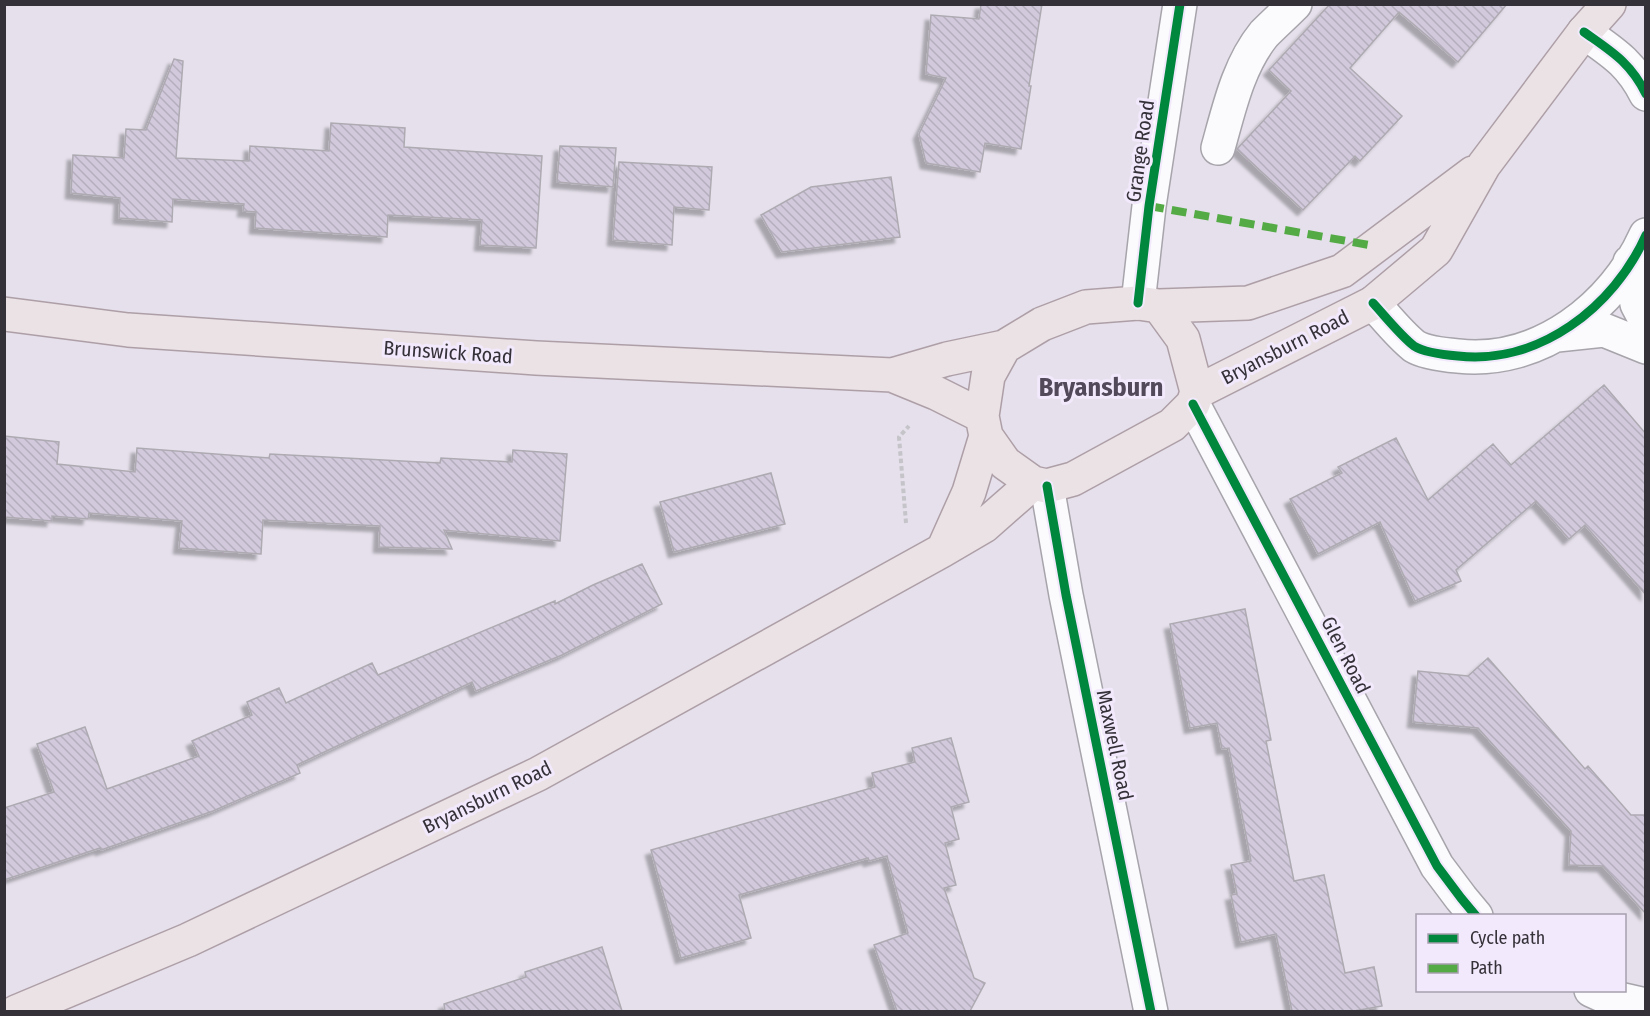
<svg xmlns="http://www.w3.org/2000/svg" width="1650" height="1016" font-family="'Fira Sans Condensed',sans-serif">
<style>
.building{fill:url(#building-back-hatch);stroke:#aeaab2;stroke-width:1.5;filter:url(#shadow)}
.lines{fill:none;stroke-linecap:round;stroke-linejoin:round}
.minor-casing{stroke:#a7a4ab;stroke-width:36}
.major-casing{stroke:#ae9fa7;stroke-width:36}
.path{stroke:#c5c4c9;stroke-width:4;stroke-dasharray:4.5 3;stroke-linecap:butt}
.minor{stroke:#fbfafc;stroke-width:33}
.major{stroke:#eae2e5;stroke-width:33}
.quiet{stroke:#54ab46;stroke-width:8;stroke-dasharray:15 8;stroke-linecap:butt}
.cycleway-casing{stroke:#f2e9fc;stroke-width:13}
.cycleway{stroke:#00873e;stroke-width:9}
.labels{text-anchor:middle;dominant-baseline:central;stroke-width:6;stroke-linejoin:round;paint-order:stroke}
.street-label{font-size:20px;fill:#353139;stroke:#f2e9fc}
.district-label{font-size:26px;font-weight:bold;fill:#524a5a;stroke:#f2e9fc}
</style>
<defs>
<pattern id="building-back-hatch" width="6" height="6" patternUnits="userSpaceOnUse" patternTransform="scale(1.5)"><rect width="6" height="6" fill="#d2cadc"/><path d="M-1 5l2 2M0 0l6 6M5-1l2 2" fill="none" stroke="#b5aebe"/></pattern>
<filter id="shadow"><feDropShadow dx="-5.5" dy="5.5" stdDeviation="1.5" flood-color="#0004"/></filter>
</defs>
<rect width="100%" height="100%" fill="#e5e0eb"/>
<path class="building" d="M 981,4 L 1042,4 L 1029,86 L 1031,86 L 1021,149 L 985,143 L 980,172 L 926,163 L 919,134 L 946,78 L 926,74 L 931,15 L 979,19 Z
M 1330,4 L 1507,4 L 1458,62 L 1399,12 L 1350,68 L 1402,116 L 1360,161 L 1355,156 L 1303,210 L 1237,149 L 1291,91 L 1269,70 Z
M 174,59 L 183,61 L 176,158 L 249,161 L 250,146 L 329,151 L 331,123 L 405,128 L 404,147 L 542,156 L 536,248 L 480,245 L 482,220 L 388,215 L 387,237 L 255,228 L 256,212 L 243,211 L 244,204 L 173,199 L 172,222 L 119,218 L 120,198 L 71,193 L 73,155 L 124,158 L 126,129 L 146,130 Z
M 560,146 L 616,148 L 613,187 L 557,182 Z
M 619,162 L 712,167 L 709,210 L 674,207 L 672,245 L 613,240 Z
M 891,177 L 900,237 L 782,252 L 761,215 L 811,187 Z
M 1604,385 L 1646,434 L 1646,595 L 1585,525 L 1569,539 L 1536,501 L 1456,570 L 1461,581 L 1415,601 L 1380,522 L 1318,554 L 1290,499 L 1342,473 L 1338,467 L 1396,438 L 1428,500 L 1493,444 L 1511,465 Z
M 4,436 L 59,442 L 57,464 L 135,472 L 137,448 L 269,458 L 270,454 L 440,463 L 441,458 L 512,462 L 513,450 L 567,454 L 560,541 L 444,530 L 452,549 L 379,547 L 380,526 L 263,520 L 261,554 L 179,548 L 182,521 L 89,513 L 88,519 L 52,516 L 52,521 L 4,517 Z
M 771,473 L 785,524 L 674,552 L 660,502 Z
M 642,564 L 662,604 L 562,655 L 476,691 L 472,682 L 297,765 L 300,773 L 213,811 L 101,850 L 100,848 L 4,880 L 4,808 L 54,792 L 37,744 L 85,727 L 107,789 L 199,756 L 192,741 L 252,715 L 247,702 L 279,688 L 286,703 L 372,663 L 378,675 L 555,601 L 555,604 L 593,585 Z
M 1245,609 L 1271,740 L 1266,741 L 1294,881 L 1324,875 L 1345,973 L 1374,967 L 1382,1006 L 1354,1011 L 1292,1011 L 1276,934 L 1241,942 L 1231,895 L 1237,894 L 1231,865 L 1251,861 L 1229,748 L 1222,749 L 1217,723 L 1190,728 L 1170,624 Z
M 1488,658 L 1585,769 L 1588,766 L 1631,815 L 1646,815 L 1646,914 L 1603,866 L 1569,865 L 1571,831 L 1478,728 L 1413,722 L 1418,671 L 1468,676 Z
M 951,738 L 969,802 L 951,807 L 959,839 L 945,843 L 956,885 L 944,888 L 974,978 L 985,983 L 970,1011 L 897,1011 L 874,945 L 908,933 L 887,856 L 869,861 L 868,858 L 739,895 L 751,938 L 681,958 L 651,850 L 875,787 L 872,773 L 915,762 L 912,748 Z
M 602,947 L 622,1011 L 445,1011 L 444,1004 L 526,977 L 525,972 Z"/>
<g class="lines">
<defs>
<path id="minor" d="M 1584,32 C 1612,52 1630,62 1646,94
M 1218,148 C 1229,109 1238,66 1264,34 C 1274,24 1285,14 1295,4
M 1630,262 L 1637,304 L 1646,321
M 1138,303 L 1149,206 L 1180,4
M 1373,303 C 1385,316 1400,335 1414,346 C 1425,353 1446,355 1458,356 C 1539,365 1614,307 1646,235
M 1557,335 L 1604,330 L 1646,347
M 1193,404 L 1437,866 L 1461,898 L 1476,916
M 1047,486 L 1066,595 L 1151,1012
M 1591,990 L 1602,995 L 1646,1005"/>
<path id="major" d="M 1138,303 L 1159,306 L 1183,339 L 1197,392 L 1193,404 L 1172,425 L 1073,479 L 1047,486 L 1033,483 L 1005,463 L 986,436 L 982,416 L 988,376 L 1004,347 L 1042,324 L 1086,307 Z
M 1159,306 L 1248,303 L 1342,271 L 1473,173
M 4,314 L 128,330 L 536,358 L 892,375 L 947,359 L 1004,347
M 892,375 L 936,393 L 982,416
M 1197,392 L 1373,303 L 1436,250 L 1484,165 L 1584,32 L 1609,4
M 943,550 L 969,492 L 986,436
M 16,1012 L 188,940 L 538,774 L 943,550 L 984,526 L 1033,483"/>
</defs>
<use href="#minor" class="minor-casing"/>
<use href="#major" class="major-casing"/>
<path class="path" d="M 906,523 L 899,437 L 909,426"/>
<use href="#minor" class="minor"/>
<use href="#major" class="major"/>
<path class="quiet" d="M 1149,206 L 1375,246"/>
<defs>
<path id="cycleway" d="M 1584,32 C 1612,52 1630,62 1646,94
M 1138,303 L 1149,206 L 1180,4
M 1373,303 C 1385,316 1400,335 1414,346 C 1425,353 1446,355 1458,356 C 1539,365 1614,307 1646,235
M 1193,404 L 1437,866 L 1461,898 L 1476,916
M 1047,486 L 1066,595 L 1151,1012"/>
</defs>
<use href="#cycleway" class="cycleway-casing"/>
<use href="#cycleway" class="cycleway"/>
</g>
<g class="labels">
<g class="street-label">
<text transform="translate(1140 151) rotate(-82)">Grange Road</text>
<text transform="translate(1285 347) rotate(-27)">Bryansburn Road</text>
<text transform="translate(448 352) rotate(4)">Brunswick Road</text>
<text transform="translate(1346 655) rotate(63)">Glen Road</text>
<text transform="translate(1115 745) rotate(78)">Maxwell Road</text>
<text transform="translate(487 797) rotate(-26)">Bryansburn Road</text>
</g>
<g class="district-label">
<text x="1101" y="387">Bryansburn</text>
</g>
</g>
<rect width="1650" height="1016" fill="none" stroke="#353139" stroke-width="12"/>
<rect x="1416" y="914" width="210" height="78" fill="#f2e9fc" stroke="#a69fae" stroke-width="1.5"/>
<rect x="1428" y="934" width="30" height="9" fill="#00873e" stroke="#a69fae" stroke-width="1.5"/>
<text x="1470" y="944" font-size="18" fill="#353139">Cycle path</text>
<rect x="1428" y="964" width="30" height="9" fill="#54ab46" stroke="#a69fae" stroke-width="1.5"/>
<text x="1470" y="974" font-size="18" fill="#353139">Path</text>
</svg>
